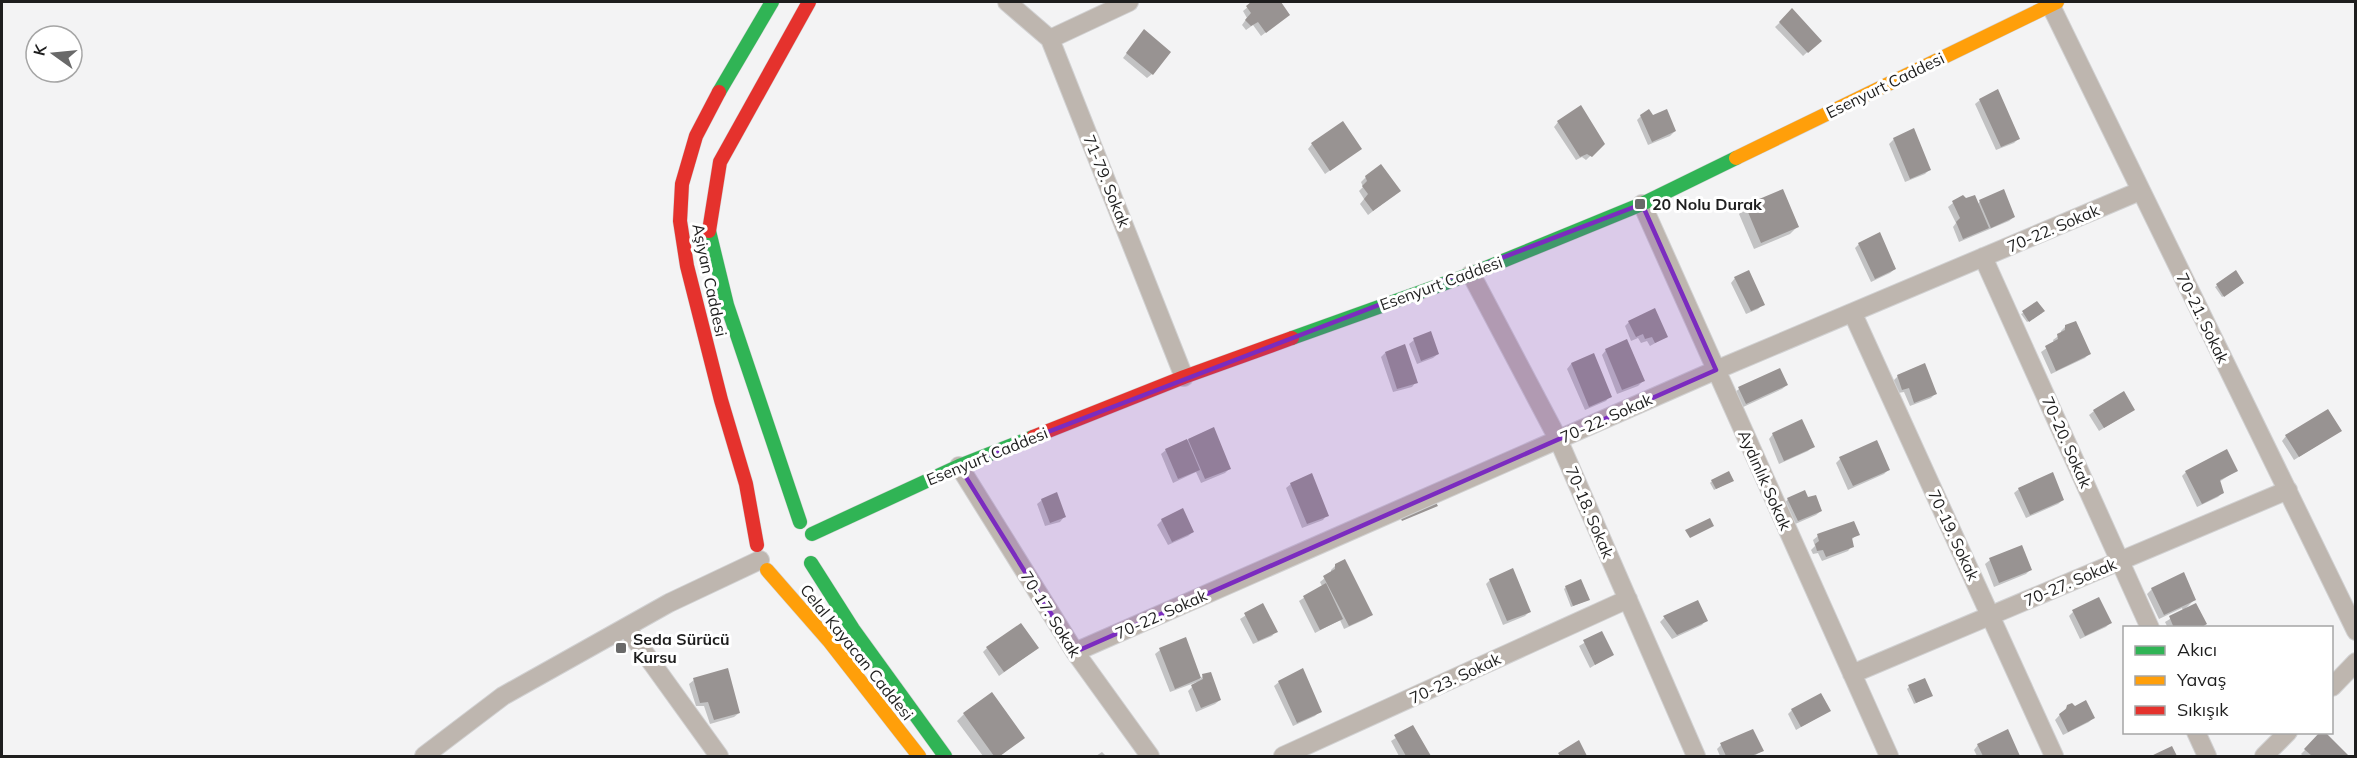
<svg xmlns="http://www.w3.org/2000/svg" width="2357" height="758" font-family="Mulish,sans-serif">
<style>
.shadow{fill:#0003}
.building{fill:#989392}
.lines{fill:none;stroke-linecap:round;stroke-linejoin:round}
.street-casing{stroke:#d1d1d2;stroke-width:20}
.fast-casing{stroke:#d1d1d2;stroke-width:15}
.slow-casing{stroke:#d1d1d2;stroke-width:15}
.jam-casing{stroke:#d1d1d2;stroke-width:15}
.street{stroke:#beb6af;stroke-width:18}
.fast{stroke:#30b455;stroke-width:14}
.slow{stroke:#ff9f0a;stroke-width:14}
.jam{stroke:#e5322d;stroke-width:14}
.marked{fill:#7b2cbf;fill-opacity:0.2;stroke:#7b2cbf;stroke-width:4.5;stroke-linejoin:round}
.poi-dot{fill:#696969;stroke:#fff;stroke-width:2}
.labels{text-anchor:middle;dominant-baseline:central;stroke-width:6;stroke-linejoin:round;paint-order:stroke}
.street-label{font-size:16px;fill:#1e1e1e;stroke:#fff}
.poi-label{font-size:16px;font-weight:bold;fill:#1e1e1e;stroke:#fff;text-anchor:start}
</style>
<rect width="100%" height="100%" fill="#f3f3f4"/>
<path class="shadow" d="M 1254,2 L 1279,2 L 1288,15 L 1261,36 L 1253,25 L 1246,30 L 1242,25 L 1247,18 L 1243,11 Z
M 1792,11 L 1815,45 L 1803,56 L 1775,27 Z
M 1140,36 L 1152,74 L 1147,78 L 1123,58 Z
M 1980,100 L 2019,138 L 2014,143 L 1996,150 L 1975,104 Z
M 1641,116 L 1653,117 L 1675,131 L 1670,136 L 1648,145 L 1637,120 Z
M 1558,122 L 1603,144 L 1586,160 L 1582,157 L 1576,160 L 1554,127 Z
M 1894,139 L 1929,170 L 1925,174 L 1905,182 L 1889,144 Z
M 1312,144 L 1360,149 L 1325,174 L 1308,149 Z
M 1366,177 L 1399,191 L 1368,215 L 1360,204 L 1364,199 L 1359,191 L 1363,187 L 1361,182 Z
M 1966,200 L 1978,204 L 1980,201 L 2014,217 L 2009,221 L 1959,242 L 1953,227 L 1956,223 L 1948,207 L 1953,203 Z
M 1746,207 L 1797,227 L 1790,234 L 1754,249 L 1739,214 Z
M 1859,244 L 1895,269 L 1890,273 L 1871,282 L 1855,248 Z
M 2235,272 L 2241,285 L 2222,297 L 2215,287 Z
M 1735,278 L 1763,304 L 1758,309 L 1746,314 L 1731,283 Z
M 2023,313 L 2042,313 L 2027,322 L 2021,314 Z
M 1629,322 L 1666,337 L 1650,346 L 1647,341 L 1641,343 L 1638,338 L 1631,341 L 1625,326 Z
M 2065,327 L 2089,354 L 2085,358 L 2051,374 L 2041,352 L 2054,343 L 2053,340 L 2061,334 L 2061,331 Z
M 1414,340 L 1438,354 L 1433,358 L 1417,364 L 1409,344 Z
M 1606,350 L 1643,381 L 1638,386 L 1617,394 L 1602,355 Z
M 1385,353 L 1416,382 L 1412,387 L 1393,392 L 1381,357 Z
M 1593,355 L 1610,396 L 1606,401 L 1585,410 L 1567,369 L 1571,364 Z
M 1898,376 L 1935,394 L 1931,398 L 1910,406 L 1904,392 L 1898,393 L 1893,381 Z
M 1787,385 L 1782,389 L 1741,408 L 1734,393 L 1739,389 Z
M 2133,410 L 2099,431 L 2089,415 L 2094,411 Z
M 1213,429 L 1230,468 L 1225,473 L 1201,483 L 1196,472 L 1173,483 L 1161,454 L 1166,450 Z
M 2340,431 L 2294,460 L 2282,441 L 2286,436 Z
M 1773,434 L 1813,446 L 1808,451 L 1779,464 L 1769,439 Z
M 1840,459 L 1889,469 L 1884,474 L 1848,490 L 1836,463 Z
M 2236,471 L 2219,482 L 2223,492 L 2218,497 L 2197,507 L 2182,476 L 2186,472 Z
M 1712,481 L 1730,482 L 1714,490 L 1710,483 Z
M 1291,484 L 1327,515 L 1323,520 L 1302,528 L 1286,488 Z
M 2019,489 L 2063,500 L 2058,504 L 2026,518 L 2014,493 Z
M 1807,498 L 1821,511 L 1816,515 L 1793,525 L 1784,504 L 1788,499 Z
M 1042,500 L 1064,517 L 1060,522 L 1045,526 L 1037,504 Z
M 1162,520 L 1193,532 L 1188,536 L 1168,545 L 1157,525 Z
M 1858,534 L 1851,540 L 1852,546 L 1848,551 L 1822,561 L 1818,553 L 1813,554 L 1811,550 L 1815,546 L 1813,540 L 1818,536 Z
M 1990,560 L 2030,570 L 2026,574 L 1994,587 L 1985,564 Z
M 1336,565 L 1371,615 L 1366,619 L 1344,629 L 1340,620 L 1315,633 L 1299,601 L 1322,586 L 1320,582 L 1331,573 L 1331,570 Z
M 1490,580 L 1529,612 L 1525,616 L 1503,625 L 1486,584 Z
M 1566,587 L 1588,600 L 1571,607 L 1564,589 Z
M 2152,589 L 2194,600 L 2185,609 L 2205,624 L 2202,628 L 2168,628 L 2165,622 L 2183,611 L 2182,608 L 2159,619 L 2147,594 Z
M 1698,602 L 1706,620 L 1702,625 L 1672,639 L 1660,622 L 1664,618 Z
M 1262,605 L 1276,631 L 1272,636 L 1253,644 L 1240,619 Z
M 2073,612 L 2110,623 L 2106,627 L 2080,639 L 2069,616 Z
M 1601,633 L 1612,654 L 1590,668 L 1579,646 Z
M 1185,639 L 1200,679 L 1203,676 L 1220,700 L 1215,704 L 1196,712 L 1188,691 L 1197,682 L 1170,692 L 1155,654 L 1160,650 Z
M 987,648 L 1032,652 L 999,676 L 983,652 Z
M 694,680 L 739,713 L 734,717 L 710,724 L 704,706 L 696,706 L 689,684 Z
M 1279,682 L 1320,711 L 1315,716 L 1293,726 L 1274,686 Z
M 1909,687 L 1929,697 L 1914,704 L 1907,689 Z
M 2068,706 L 2093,718 L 2089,722 L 2063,735 L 2055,720 Z
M 1792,710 L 1829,711 L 1796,730 L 1788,714 Z
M 964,714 L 1023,738 L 1000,756 L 983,756 L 957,721 Z
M 1413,727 L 1430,756 L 1399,756 L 1391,741 Z
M 2323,732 L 2347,756 L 2303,756 L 2301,754 Z
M 1721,745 L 1762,751 L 1754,756 L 1720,756 L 1717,749 Z
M 1978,745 L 2018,756 L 1977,756 L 1974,750 Z
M 1102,752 L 1106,756 L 1096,756 Z"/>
<path class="building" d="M 1251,2 L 1281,2 L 1290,15 L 1266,33 L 1258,22 L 1251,26 L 1245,20 L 1251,13 L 1246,6 Z
M 1792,8 L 1822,41 L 1808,53 L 1779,22 Z
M 1144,29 L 1171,52 L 1153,75 L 1126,53 Z
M 1998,89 L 2020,139 L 2001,147 L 1979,99 Z
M 1581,105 L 1605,144 L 1592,157 L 1587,154 L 1580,157 L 1557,121 Z
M 1649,109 L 1653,115 L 1667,109 L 1676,131 L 1652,142 L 1640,115 Z
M 1343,121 L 1362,149 L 1330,171 L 1311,143 Z
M 1914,128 L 1931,170 L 1910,179 L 1893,138 Z
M 1381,164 L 1401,191 L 1373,211 L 1364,199 L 1368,194 L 1362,186 L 1367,181 L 1365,176 Z
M 1783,189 L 1799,227 L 1761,243 L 1745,205 Z
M 2004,189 L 2015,217 L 1991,228 L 1979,200 Z
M 1963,195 L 1966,198 L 1975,195 L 1989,228 L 1963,239 L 1956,222 L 1960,218 L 1952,201 Z
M 1880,232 L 1896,269 L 1875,279 L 1858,243 Z
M 1749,270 L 1765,305 L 1751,311 L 1734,277 Z
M 2236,270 L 2244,283 L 2224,297 L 2216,284 Z
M 2037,301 L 2045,311 L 2029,322 L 2022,311 Z
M 1655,308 L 1668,337 L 1655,343 L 1652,337 L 1645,339 L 1643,334 L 1636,337 L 1628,321 Z
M 2076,321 L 2091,354 L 2056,371 L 2045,346 L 2058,339 L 2057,334 L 2065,330 L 2065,325 Z
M 1431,331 L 1439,354 L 1421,361 L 1413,338 Z
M 1627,339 L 1645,381 L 1622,390 L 1605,349 Z
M 1405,344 L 1418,383 L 1397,389 L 1385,352 Z
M 1594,353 L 1612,397 L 1589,407 L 1571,363 Z
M 1925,363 L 1937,394 L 1914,403 L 1909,388 L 1902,390 L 1897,375 Z
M 1780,368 L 1788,385 L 1746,404 L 1738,387 Z
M 2124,391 L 2135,410 L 2104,428 L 2093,410 Z
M 2328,409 L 2342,431 L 2299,457 L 2285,435 Z
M 1802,419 L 1815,447 L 1784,461 L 1772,433 Z
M 1214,427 L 1231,469 L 1205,479 L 1188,439 Z
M 1187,439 L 1200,470 L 1178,479 L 1165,449 Z
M 1877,440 L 1890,470 L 1853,486 L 1839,457 Z
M 2227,449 L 2238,471 L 2220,480 L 2224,493 L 2202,504 L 2185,471 Z
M 1729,471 L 1734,481 L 1716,489 L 1711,480 Z
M 2053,472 L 2064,500 L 2030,515 L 2018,488 Z
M 1312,473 L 1329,516 L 1307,524 L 1290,483 Z
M 1805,490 L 1808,497 L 1816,495 L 1822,511 L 1798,521 L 1787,498 Z
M 1057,492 L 1066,517 L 1050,523 L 1041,499 Z
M 1435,501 L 1438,506 L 1402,521 L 1400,517 Z
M 1183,508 L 1194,532 L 1172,542 L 1161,519 Z
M 1710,518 L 1714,526 L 1690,538 L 1685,530 Z
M 1854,521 L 1860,535 L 1852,538 L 1854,547 L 1826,557 L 1823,550 L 1817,551 L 1815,544 L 1819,541 L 1817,534 Z
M 2022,545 L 2032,570 L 1999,583 L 1989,558 Z
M 1345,559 L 1373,615 L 1349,626 L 1323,576 L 1335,569 L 1335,564 Z
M 1513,568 L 1531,612 L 1507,621 L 1489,579 Z
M 2184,572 L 2196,600 L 2164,615 L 2151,588 Z
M 1581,579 L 1590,600 L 1573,606 L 1565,586 Z
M 1326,583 L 1343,619 L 1320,630 L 1303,596 Z
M 2099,597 L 2112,623 L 2085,636 L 2072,610 Z
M 1698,600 L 1708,621 L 1677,635 L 1663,616 Z
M 1263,603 L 1278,632 L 1258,641 L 1244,613 Z
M 2196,603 L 2207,624 L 2200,628 L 2174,628 L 2169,616 Z
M 1021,623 L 1039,648 L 1004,672 L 986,647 Z
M 1602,631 L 1614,655 L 1595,665 L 1583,640 Z
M 1186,637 L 1201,678 L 1175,689 L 1159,648 Z
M 728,668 L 740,713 L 714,720 L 708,702 L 700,703 L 693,678 Z
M 1303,668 L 1322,712 L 1297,723 L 1278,681 Z
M 1211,672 L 1221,700 L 1201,708 L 1191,685 L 1203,679 L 1202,674 Z
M 1925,678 L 1933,696 L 1916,703 L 1908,685 Z
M 992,692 L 1025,738 L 1000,756 L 994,756 L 963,713 Z
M 1821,693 L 1831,711 L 1801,727 L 1791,709 Z
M 2086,700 L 2095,718 L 2068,732 L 2059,714 L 2066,709 L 2067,705 L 2072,703 L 2075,706 Z
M 1413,725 L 1431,756 L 1406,756 L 1394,735 Z
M 1753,729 L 1764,751 L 1751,756 L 1726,756 L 1720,743 Z
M 2008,729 L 2020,756 L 1983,756 L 1977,744 Z
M 2320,732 L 2325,732 L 2349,756 L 2312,756 L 2304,749 Z
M 1579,740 L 1587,756 L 1560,756 L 1558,753 Z
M 2172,746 L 2177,756 L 2151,756 Z"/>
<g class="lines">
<defs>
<path id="street" d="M 1007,2 L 1050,39 L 1184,377
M 2050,4 L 2356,631
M 1050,39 L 1129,2
M 1642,204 L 1889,756
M 1983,257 L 2150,628
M 1471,274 L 1558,439 L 1696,756
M 1853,314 L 2054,756
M 959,466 L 1075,652 L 1150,756
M 626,627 L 719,756
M 1075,652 L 1716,370 L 2140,191
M 1852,674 L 2288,490
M 2332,687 L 2356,662
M 2196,732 L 2207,756
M 424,756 L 503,696 L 669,603 L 760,560
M 1283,756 L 1628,599
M 2264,756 L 2288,732"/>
<path id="fast" d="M 719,92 L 772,2
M 709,231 L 727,305 L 800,522
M 1292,338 L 1471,274 L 1642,204 L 1736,158
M 812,534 L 959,466 L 1033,437
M 811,563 L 853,629 L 945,756"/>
<path id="slow" d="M 1736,158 L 2057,2
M 767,570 L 829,641 L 919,756"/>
<path id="jam" d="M 719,92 L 696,136 L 682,184 L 680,221 L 687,266 L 721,400 L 746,484 L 757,545
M 709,231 L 720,162 L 809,2
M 1033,437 L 1184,377 L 1292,338"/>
</defs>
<use href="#street" class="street-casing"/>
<use href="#fast" class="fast-casing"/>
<use href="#slow" class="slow-casing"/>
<use href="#jam" class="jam-casing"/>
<use href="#street" class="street"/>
<use href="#fast" class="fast"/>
<use href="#slow" class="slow"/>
<use href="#jam" class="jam"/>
</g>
<path class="marked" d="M 1642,204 L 1716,370 L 1075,652 L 959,466 Z"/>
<g class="poi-dot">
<rect x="1634" y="198" width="12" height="12" rx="3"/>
<rect x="615" y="642" width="12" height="12" rx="3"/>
</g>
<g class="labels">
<g class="street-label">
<text transform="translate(1885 85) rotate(-26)">Esenyurt Caddesi</text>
<text transform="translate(1107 181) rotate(68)">71-79. Sokak</text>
<text transform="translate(2053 228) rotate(-23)">70-22. Sokak</text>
<text transform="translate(710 280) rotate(78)">Aşiyan Caddesi</text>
<text transform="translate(1441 283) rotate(-20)">Esenyurt Caddesi</text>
<text transform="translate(2203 318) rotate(64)">70-21. Sokak</text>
<text transform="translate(1606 418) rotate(-24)">70-22. Sokak</text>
<text transform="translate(2067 442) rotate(66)">70-20. Sokak</text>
<text transform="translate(987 456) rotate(-22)">Esenyurt Caddesi</text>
<text transform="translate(1765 480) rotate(66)">Aydınlık Sokak</text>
<text transform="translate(1590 512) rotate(67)">70-18. Sokak</text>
<text transform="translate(1954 535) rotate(65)">70-19. Sokak</text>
<text transform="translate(2070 582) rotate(-23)">70-27. Sokak</text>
<text transform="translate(1051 614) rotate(58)">70-17. Sokak</text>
<text transform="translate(1161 614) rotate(-24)">70-22. Sokak</text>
<text transform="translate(857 652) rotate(51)">Celal Kayacan Caddesi</text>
<text transform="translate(1455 678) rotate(-25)">70-23. Sokak</text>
</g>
<g class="poi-label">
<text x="1652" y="204">20 Nolu Durak</text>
<text x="633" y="639">Seda Sürücü<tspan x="633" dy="18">Kursu</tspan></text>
</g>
</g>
<rect width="2357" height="758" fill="none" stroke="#1e1e1e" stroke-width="6"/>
<rect x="2123" y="626" width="210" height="108" fill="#ffffff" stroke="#a5a5a5" stroke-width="1.5"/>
<rect x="2135" y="646" width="30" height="9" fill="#30b455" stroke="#a5a5a5" stroke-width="1.5"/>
<text x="2177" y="656" font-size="18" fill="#1e1e1e">Akıcı</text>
<rect x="2135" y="676" width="30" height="9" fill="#ff9f0a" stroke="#a5a5a5" stroke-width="1.5"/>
<text x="2177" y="686" font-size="18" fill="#1e1e1e">Yavaş</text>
<rect x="2135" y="706" width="30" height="9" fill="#e5322d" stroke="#a5a5a5" stroke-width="1.5"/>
<text x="2177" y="716" font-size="18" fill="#1e1e1e">Sıkışık</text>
<g transform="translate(54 54) rotate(285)"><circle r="28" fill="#ffffff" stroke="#a5a5a5" stroke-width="1.5"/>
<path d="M0-4.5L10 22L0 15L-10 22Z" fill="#696969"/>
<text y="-9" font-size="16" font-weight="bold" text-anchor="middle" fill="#1e1e1e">K</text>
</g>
</svg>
